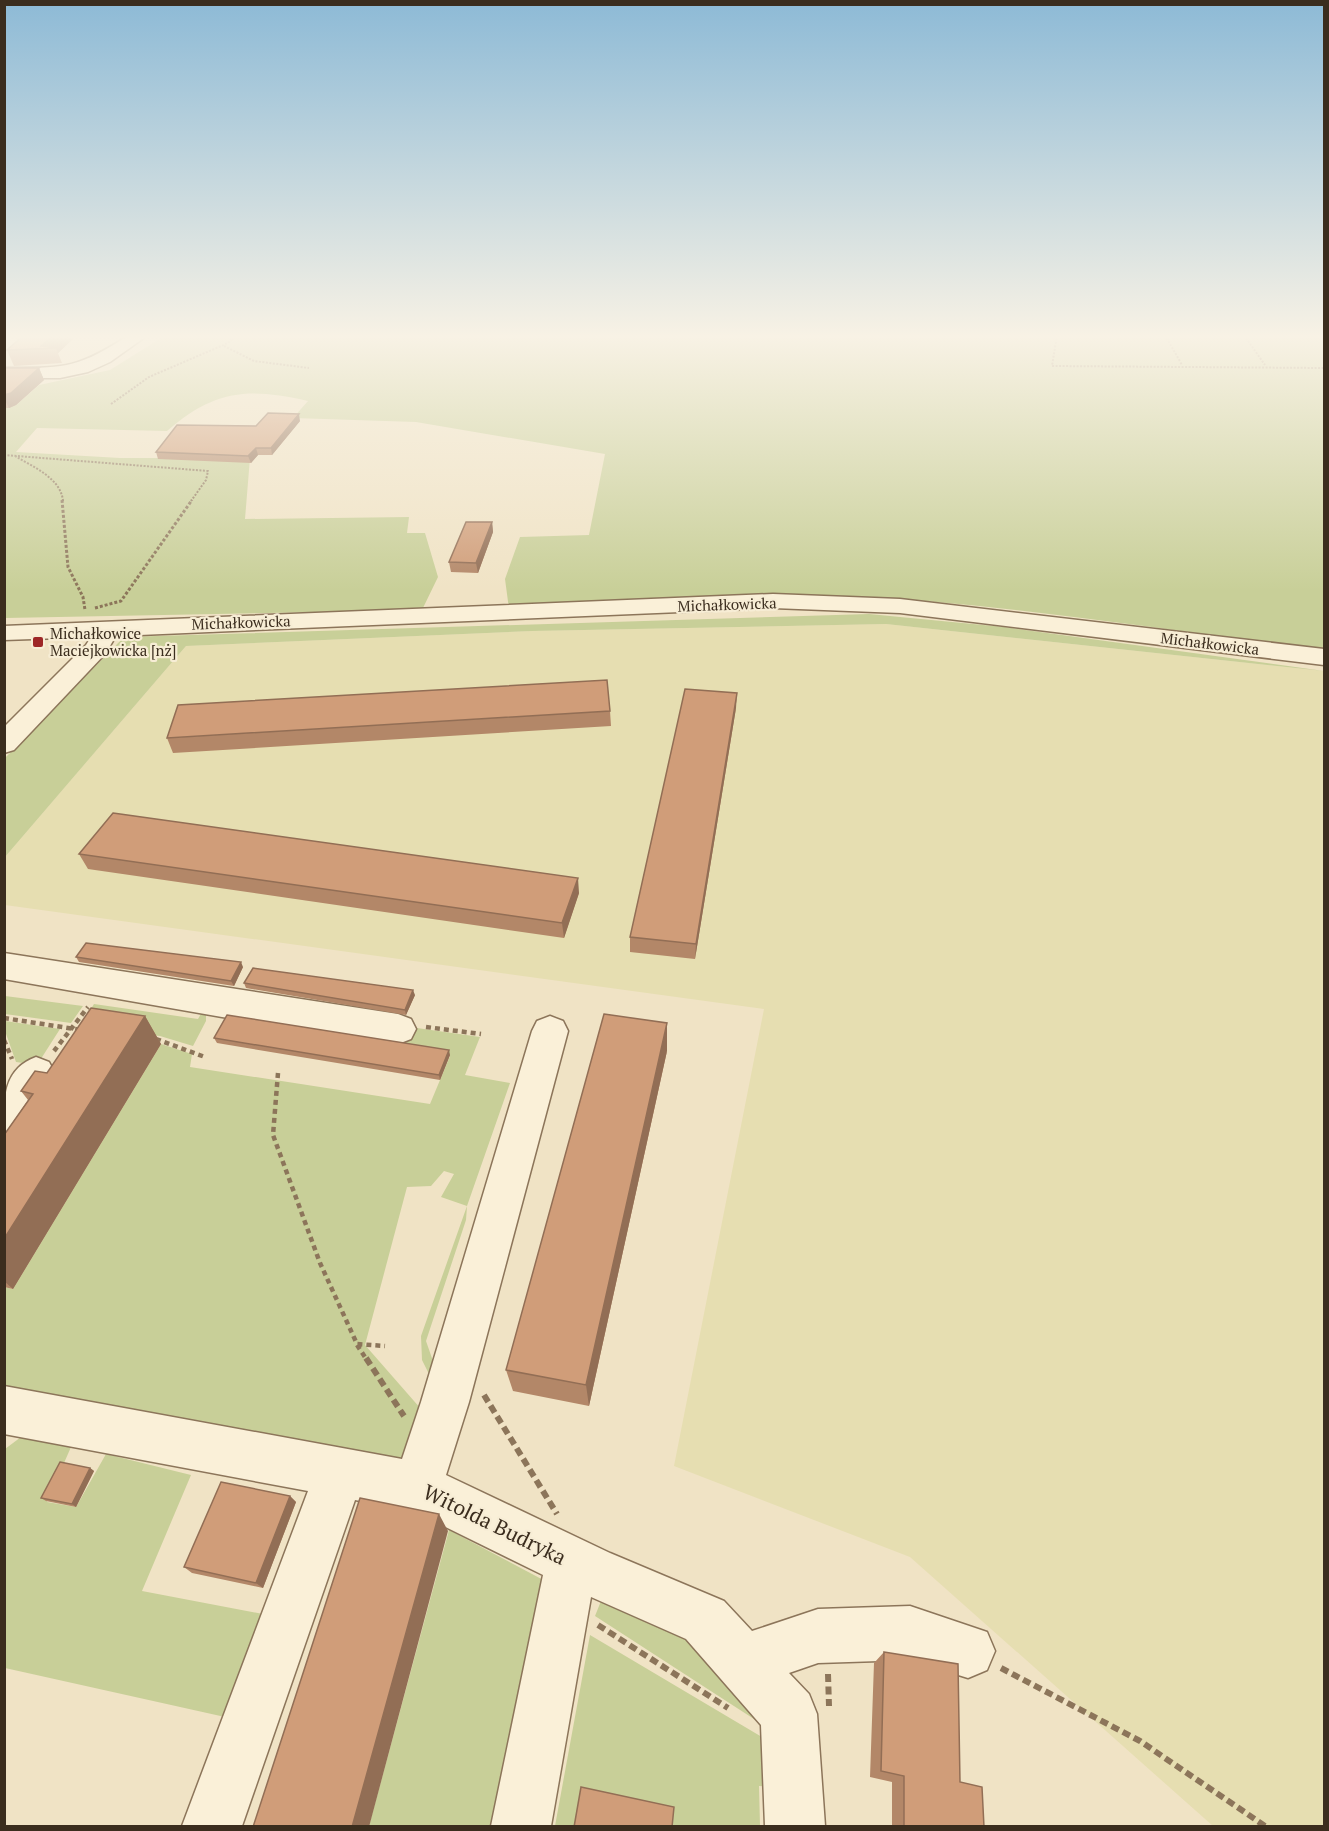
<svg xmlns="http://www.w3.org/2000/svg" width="1329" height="1831" font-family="'PT Serif',serif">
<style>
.farmland{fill:#e6deb1}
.green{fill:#c8cf98}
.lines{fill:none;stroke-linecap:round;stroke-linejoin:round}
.minor-casing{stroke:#8c755a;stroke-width:3}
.path-far3{stroke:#8c755a;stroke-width:2;stroke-dasharray:2 1.5;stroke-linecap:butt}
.path-far2{stroke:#8c755a;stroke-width:3;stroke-dasharray:3 2;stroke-linecap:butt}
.path-far1{stroke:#8c755a;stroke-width:4.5;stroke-dasharray:5 4;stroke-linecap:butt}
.path{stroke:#8c755a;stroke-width:6;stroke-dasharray:8 4.5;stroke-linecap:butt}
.minor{fill:#faf0d8;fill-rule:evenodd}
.wall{fill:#b38768}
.shaded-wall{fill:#926e55}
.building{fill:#d09d79;stroke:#926e55;stroke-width:1.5}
.poi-dot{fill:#9e2727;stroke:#f7edd5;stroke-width:2}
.labels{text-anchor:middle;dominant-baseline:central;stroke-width:4.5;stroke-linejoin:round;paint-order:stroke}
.far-street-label{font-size:15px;fill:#3b2d1e;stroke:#f7edd5}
.far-poi-label{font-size:15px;fill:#3b2d1e;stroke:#f7edd5;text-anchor:start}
.near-street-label{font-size:21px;fill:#3b2d1e;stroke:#f7edd5}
</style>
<rect width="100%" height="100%" fill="#f0e3c5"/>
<path class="farmland" d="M 886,624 L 1324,671 L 1324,1826 L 1213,1826 L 910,1557 L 674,1466 L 764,1009 L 5,905 L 5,857 L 186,646 L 532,631 Z"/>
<path class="green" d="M 166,335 L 1324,335 L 1324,650 C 1165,630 1004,603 844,596 C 732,591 620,603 509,609 L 505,579 L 520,537 L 589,535 L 605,454 L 416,422 L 293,418 L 308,401 C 248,387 214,390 167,431 L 37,428 L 16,452 L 120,458 L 250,458 L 245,519 L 409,517 L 407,533 L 425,533 L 438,577 L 422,610 L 5,618 L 4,408 L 16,405 L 39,385 L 110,370 Z
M 869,614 L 1004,627 L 1324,671 L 886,624 L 532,631 L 186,646 L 5,857 L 5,758 L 124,637 Z
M 5,996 L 83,1006 L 71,1023 L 5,1014 Z
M 94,1004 L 198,1019 L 206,1005 L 206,1021 L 193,1046 L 160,1036 L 79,1028 Z
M 5,1021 L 60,1029 L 37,1065 L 16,1062 L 5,1031 Z
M 403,1026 L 480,1037 L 465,1075 L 510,1083 L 467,1206 L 466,1220 L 426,1341 L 434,1364 L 442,1379 L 429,1374 L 422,1360 L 421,1336 L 467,1206 L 441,1197 L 454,1174 L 444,1171 L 431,1186 L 407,1187 L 365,1345 L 428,1417 L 404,1458 L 369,1463 L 5,1392 L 4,1287 L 13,1289 L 161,1044 L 192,1054 L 190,1067 L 430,1104 L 450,1056 L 392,1046 Z
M 21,1437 L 71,1447 L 47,1502 L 76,1507 L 106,1454 L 191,1475 L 142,1591 L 273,1616 L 234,1719 L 5,1668 L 5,1449 Z
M 449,1530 L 549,1583 L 553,1625 L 513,1826 L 369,1826 Z
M 601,1601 L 709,1644 L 774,1732 L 595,1616 Z
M 590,1635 L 782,1749 L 783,1787 L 759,1786 L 760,1826 L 672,1826 L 673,1812 L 578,1826 L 555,1826 Z"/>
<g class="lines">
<defs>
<path id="minor" d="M 129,335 L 148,335 L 110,362 L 88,372 L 60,378 L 4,378 L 4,368 C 65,368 77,369 129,335 Z
M 773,594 L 900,599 L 1324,649 L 1324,665 L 900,613 L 773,608 L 116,636 L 105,654 L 14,750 L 4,753 L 4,727 L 86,645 L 91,637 L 4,640 L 4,626 Z
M 4,953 L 398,1014 L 411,1019 L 416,1029 L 411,1039 L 398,1044 L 222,1017 L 4,979 Z
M 550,1016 L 563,1021 L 568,1031 L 469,1402 L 446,1475 L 610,1553 L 724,1601 L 752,1631 L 818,1609 L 910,1606 L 987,1632 L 995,1651 L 987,1670 L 968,1678 L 910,1660 L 818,1663 L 789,1673 L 809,1694 L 817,1714 L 825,1826 L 765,1826 L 761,1725 L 686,1639 L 591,1597 L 551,1826 L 491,1826 L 543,1575 L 413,1511 L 355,1500 L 242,1826 L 182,1826 L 308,1491 L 4,1434 L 4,1386 L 402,1459 L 421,1402 L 532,1031 L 537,1021 Z
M 36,1057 L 49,1062 L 55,1073 L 18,1133 L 4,1138 C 4,1105 0,1070 36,1057 Z"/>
</defs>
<use href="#minor" class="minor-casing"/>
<path class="path-far3" d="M 1057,335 L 1052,366 L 1324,368
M 1165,335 L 1182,365
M 1244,335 L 1265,365
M 1322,335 L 1324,338
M 224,346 L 254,361 L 309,368
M 111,404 L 149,377 L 228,343 L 237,335
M 4,455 L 208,471 L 206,480 L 191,501
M 15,456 C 33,467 61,478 63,501"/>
<path class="path-far2" d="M 62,500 L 68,567 L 83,597 L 85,610
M 95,608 L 121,601 L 192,500"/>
<path class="path-far1" d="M 4,1018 L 81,1030
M 426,1027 L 481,1034
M 156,1039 L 205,1057
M 4,1040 L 12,1059
M 54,1051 L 88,1007
M 278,1073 L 273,1135 L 320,1263 L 357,1344 L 385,1346
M 357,1345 L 367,1360"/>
<path class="path" d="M 366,1358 L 404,1416
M 484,1395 L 557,1514
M 598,1625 L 728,1708
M 1001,1668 L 1140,1741 L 1265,1826
M 828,1674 L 829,1706"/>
<use href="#minor" class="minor"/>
</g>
<path class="wall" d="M 24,335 L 77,335 L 58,353 L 62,363 L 14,366 L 7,350 Z
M 4,368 L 39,368 L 44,380 L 16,405 L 9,408 L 4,408 Z
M 300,421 L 272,455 L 258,455 L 251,463 L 158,459 L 156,452 L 256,426 Z
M 492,522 L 493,532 L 478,573 L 451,572 L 449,562 Z
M 736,708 L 695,959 L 630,952 L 630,937 Z
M 610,711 L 611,726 L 173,753 L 167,738 Z
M 79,854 L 579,893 L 564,938 L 88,869 Z
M 76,957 L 243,967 L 234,986 L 79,962 Z
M 244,983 L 415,995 L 406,1015 L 246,988 Z
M 145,1016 L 161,1044 L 13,1289 L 4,1287 L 4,1135 L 28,1100 L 21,1091 L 47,1073 Z
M 214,1038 L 450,1055 L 440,1080 L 217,1043 Z
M 667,1051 L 589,1406 L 513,1391 L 506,1370 Z
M 90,1468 L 94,1471 L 76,1507 L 46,1501 L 41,1498 Z
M 290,1496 L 296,1502 L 263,1588 L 192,1573 L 184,1567 Z
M 884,1652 L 960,1782 L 984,1827 L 892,1827 L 892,1782 L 870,1777 L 874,1663 Z"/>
<path class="shaded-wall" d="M 54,335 L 77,335 L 58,353 L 56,348 L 41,346 Z
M 39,368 L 44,380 L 16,405 L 9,408 L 4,398 L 4,395 Z
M 299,414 L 300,421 L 272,455 L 271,448 Z
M 256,448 L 258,455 L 251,463 L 248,456 Z
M 492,522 L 493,532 L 478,573 L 476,563 Z
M 737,693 L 736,708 L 695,959 L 696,944 Z
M 578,878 L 579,893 L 564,938 L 562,923 Z
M 241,962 L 243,967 L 234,986 L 231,981 Z
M 413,990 L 415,995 L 406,1015 L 405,1010 Z
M 145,1016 L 161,1044 L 13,1289 L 4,1281 L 4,1239 Z
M 667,1023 L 667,1051 L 589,1406 L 586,1385 Z
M 449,1050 L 450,1055 L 440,1080 L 439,1075 Z
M 90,1468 L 94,1471 L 76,1507 L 72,1504 Z
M 290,1496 L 296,1502 L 263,1588 L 256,1583 Z
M 439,1514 L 448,1531 L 369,1827 L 352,1827 Z"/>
<path class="building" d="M 24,335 L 54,335 L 41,346 L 56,348 L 7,350 Z
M 4,368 L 39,368 L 11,393 L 4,395 Z
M 268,413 L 299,414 L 271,448 L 256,448 L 248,456 L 156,452 L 177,425 L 256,426 Z
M 466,522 L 492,522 L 476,563 L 449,562 Z
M 607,680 L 610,711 L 167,738 L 178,705 Z
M 685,689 L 737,693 L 696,944 L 630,937 Z
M 113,813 L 578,878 L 562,923 L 79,854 Z
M 86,943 L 241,962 L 231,981 L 76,957 Z
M 253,968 L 413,990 L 405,1010 L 244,983 Z
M 91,1008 L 145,1016 L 4,1239 L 4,1135 L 33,1094 L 21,1091 L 35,1071 L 47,1073 Z
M 604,1014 L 667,1023 L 586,1385 L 506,1370 Z
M 227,1015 L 449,1050 L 439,1075 L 214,1038 Z
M 60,1462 L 90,1468 L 72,1504 L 41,1498 Z
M 221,1482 L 290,1496 L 256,1583 L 184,1567 Z
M 360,1498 L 439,1514 L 352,1827 L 253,1827 Z
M 884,1652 L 958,1664 L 960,1782 L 982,1787 L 984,1827 L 904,1827 L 904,1776 L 881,1771 Z
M 581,1787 L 674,1807 L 672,1827 L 574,1827 Z"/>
<linearGradient id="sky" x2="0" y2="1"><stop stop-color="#8dbad6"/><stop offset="0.57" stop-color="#f8f2e5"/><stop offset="1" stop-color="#f8f2e5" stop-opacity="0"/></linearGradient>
<rect width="1329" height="591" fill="url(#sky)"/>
<rect class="poi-dot" x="32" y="636" width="12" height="12" rx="3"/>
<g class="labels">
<g class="far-street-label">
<text transform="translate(727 604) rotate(-2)">Michałkowicka</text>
<text transform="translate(241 622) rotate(-2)">Michałkowicka</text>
<text transform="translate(1210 643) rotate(7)">Michałkowicka</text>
</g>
<g class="far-poi-label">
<text x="50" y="633">Michałkowice<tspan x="50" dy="17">Maciejkowicka [nż]</tspan></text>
</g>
<g class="near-street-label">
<text transform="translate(495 1524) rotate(26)">Witolda Budryka</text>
</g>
</g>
<rect width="1329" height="1831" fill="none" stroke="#3b2d1e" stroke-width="12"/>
</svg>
